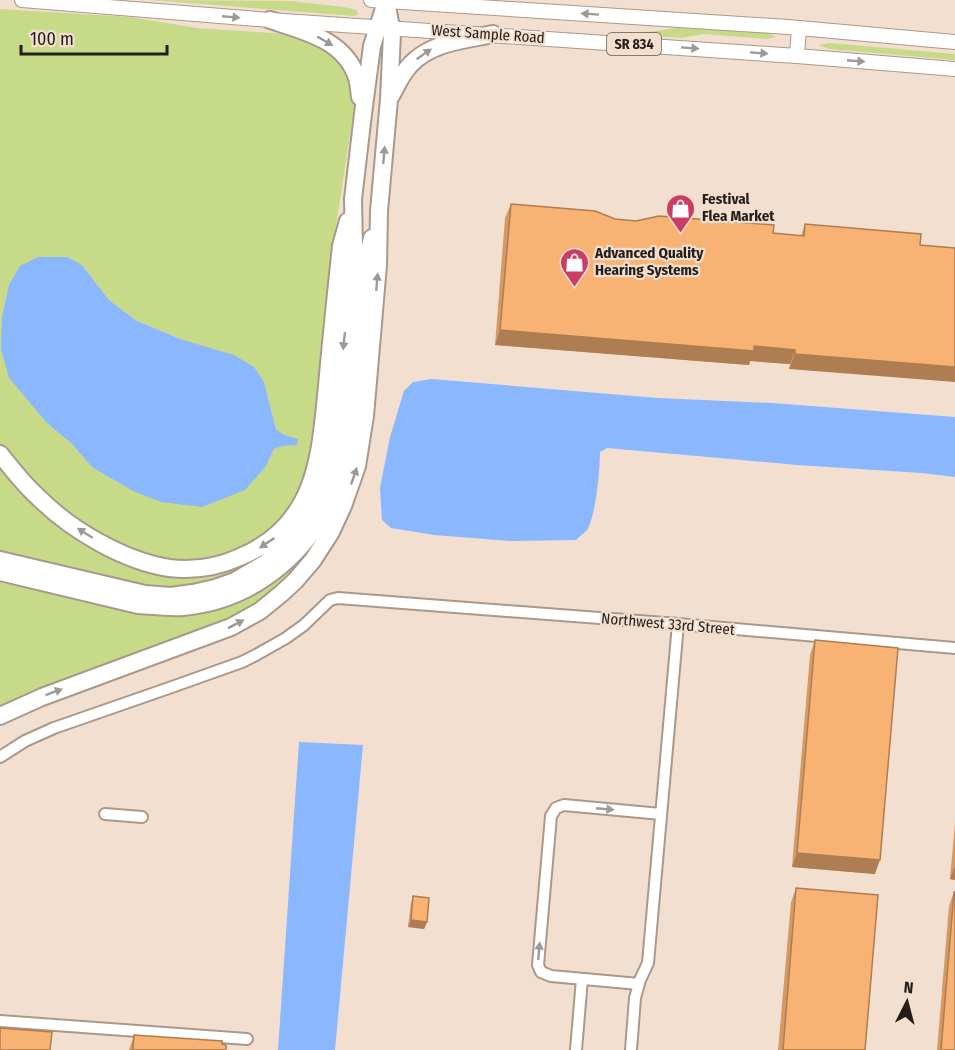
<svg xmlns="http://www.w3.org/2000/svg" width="955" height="1050" font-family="'Fira Sans Condensed',sans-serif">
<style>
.green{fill:#c7da88;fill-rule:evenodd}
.water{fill:#8bb7fe}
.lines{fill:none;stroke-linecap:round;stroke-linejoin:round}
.minor-casing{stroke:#aa998b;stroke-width:14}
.major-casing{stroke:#aa998b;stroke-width:16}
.highway-casing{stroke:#aa998b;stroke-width:20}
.minor{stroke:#fff;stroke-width:10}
.major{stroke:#fff;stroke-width:14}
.highway{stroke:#fff;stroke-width:16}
.wall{fill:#d59964}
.shaded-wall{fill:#ae7d51}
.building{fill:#f8b274;stroke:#ae7d51;stroke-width:1.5}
.oneway{fill:#9c9997}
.labels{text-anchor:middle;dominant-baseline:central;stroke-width:4.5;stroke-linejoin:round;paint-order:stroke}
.shield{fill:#f2dfd0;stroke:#62574f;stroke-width:1.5}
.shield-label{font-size:14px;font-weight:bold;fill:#241d18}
.street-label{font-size:15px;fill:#241d18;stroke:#f2dfd0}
.poi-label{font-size:15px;font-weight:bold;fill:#241d18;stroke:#f2dfd0;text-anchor:start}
</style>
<rect width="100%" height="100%" fill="#f2dfd0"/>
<path class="green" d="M 149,0 L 291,1 L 344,7 L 356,10 L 358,14 L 355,16 Z
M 0,9 L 130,17 L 197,28 L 300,35 L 342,60 L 356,96 L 334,239 L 318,389 L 308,463 L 298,492 L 292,504 L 273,530 L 252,546 L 207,562 L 155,560 L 110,541 L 47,499 L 0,446 ZM 68,257 L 82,265 L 109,300 L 137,321 L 183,340 L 264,382 L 276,429 L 284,435 L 297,439 L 274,449 L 266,466 L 92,467 L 71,443 Z
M 687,26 L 765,32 L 776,37 L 767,39 L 704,34 L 681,38 L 643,35 L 643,33 Z
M 830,43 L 955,54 L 955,60 L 829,49 L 818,45 Z
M 0,462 L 121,558 L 220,570 L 255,559 L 255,562 C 217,582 189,590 146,587 L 0,553 Z
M 322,533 L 302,566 L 242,616 L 0,710 L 0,578 L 179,615 C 243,608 283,583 322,533 Z"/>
<path class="water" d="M 38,257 L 68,257 L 82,265 L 109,300 L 137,321 L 183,340 L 234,355 L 254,367 L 264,382 L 276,429 L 284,435 L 298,439 L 297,445 L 282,446 L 274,449 L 266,466 L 245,490 L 202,507 L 161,502 L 133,491 L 92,467 L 71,443 L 47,423 L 9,378 L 1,349 L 2,317 L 9,285 L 20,266 Z
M 431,379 L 658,398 L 772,403 L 955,417 L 955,477 L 922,473 L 797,465 L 607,448 L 600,452 C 600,469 596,516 587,530 C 584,533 579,537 576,540 L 511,541 L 434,535 L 391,528 L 382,520 L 380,488 L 390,437 L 404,391 L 413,382 Z
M 299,742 L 363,745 L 335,1050 L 278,1050 Z"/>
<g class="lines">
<defs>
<path id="minor" d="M 0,757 L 25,741 L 54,728 L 169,688 L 242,662 L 256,655 L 286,638 L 304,625 L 330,600 L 338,598 L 678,624 L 955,648
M 105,814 L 142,817
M 639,984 L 551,976 L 541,972 L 538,965 L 551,816 L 556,808 L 564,805 L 661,814
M 0,1021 L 247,1039
M 576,1050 L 582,979
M 631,1050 L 635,998 L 640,980 L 648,963 L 678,624"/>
<path id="major" d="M 22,0 L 270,20 L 797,56 L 955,69
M 371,0 L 788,27 L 955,42
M 797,56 L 799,28"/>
<path id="highway" d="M 270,20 C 304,31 345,40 357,78 C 359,84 359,91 360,97
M 391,96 C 397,85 402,73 411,64 C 432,42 465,40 493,34
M 0,454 C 12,469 24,485 39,498 C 71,530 124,561 169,568 C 193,571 218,567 240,557 C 269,545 291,526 305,497 C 321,464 323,423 327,386 C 331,340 336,293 341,246 L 348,221
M 0,560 L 145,594 L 171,596 L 193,593 L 215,588 L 235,581 L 266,563 L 292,539 L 305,522 L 315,505 L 322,487 L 332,449 L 354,248 L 353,199 L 363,114 L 372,46 L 386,2
M 0,572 L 138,605 C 153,606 168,608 183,607 C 259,600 319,545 341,474 C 349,446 351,417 354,388 C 358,347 362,306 365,265 L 372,238
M 0,716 L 42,697 L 231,627 L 260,611 L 282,593 L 295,581 L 313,560 L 331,532 L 343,506 L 357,466 L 365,416 L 378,265 L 379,211 L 389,99 L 392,33 L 386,1"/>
</defs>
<use href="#minor" class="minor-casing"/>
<use href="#major" class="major-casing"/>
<use href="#highway" class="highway-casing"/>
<use href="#minor" class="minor"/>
<use href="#major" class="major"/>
<use href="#highway" class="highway"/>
</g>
<path class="wall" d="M 511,204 L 615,219 L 801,236 L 805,224 L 921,234 L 789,369 L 790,364 L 750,361 L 749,365 L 495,345 L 505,218 Z
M 815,640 L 875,874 L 792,867 L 810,655 Z
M 955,823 L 955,880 L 950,879 Z
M 796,888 L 865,1050 L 778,1050 L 791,902 Z
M 954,892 L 955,1050 L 937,1050 L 949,906 Z
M 413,896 L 427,922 L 424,929 L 408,927 L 411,903 Z
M 134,1035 L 222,1044 L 226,1050 L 129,1050 Z"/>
<path class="shaded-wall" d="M 500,330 L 754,346 L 795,350 L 790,364 L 750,361 L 749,365 L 495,345 Z
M 795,354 L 955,367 L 955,382 L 789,369 Z
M 797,853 L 880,860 L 875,874 L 792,867 Z
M 955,866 L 955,880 L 950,879 Z
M 411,920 L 427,922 L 424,929 L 408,927 Z"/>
<path class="building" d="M 511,204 L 595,211 L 615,219 L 636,221 L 659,216 L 774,225 L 773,233 L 804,236 L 805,224 L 921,234 L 920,245 L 955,248 L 955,367 L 795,354 L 795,350 L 754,346 L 754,351 L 500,330 Z
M 815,640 L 898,648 L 880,860 L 797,853 Z
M 796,888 L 878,895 L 865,1050 L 783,1050 Z
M 954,892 L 955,892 L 955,1050 L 941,1050 Z
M 413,896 L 429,898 L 427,922 L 411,920 Z
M 0,1028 L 52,1032 L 50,1050 L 0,1050 Z
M 134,1035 L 222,1041 L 222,1044 L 226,1045 L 226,1050 L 133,1050 Z"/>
<defs><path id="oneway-solid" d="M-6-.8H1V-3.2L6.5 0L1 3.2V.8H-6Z" transform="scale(1.5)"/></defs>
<g class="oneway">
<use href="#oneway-solid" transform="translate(590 14) rotate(-176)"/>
<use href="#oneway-solid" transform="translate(231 17) rotate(5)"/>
<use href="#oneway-solid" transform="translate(325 41) rotate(30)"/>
<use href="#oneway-solid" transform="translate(690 48) rotate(4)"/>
<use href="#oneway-solid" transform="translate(759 53) rotate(4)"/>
<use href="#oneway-solid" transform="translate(424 54) rotate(-35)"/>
<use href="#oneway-solid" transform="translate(856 61) rotate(5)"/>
<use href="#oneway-solid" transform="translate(384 155) rotate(-85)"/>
<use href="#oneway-solid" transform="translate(377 282) rotate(-85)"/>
<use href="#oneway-solid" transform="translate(344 341) rotate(96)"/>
<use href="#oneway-solid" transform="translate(354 476) rotate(-71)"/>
<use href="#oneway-solid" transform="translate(85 533) rotate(-148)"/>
<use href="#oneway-solid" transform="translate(267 543) rotate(146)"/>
<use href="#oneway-solid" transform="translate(236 624) rotate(-27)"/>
<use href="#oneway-solid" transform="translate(54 692) rotate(-20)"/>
<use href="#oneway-solid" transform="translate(605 809) rotate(5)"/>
<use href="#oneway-solid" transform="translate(539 951) rotate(-85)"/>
</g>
<defs>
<symbol id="shop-pin" viewBox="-11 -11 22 30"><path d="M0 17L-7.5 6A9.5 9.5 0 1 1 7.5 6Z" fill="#cc3d63" stroke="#f2dfd0"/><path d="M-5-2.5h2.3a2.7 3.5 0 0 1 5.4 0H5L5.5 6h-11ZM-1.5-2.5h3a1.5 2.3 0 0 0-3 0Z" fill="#fff"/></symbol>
</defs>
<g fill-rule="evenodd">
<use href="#shop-pin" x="664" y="192" width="33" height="45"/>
<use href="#shop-pin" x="558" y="246" width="33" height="45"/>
</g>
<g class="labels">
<rect class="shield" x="607" y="33" width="54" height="22" rx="4.5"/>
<g class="shield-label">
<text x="634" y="44">SR 834</text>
</g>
<g class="street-label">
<text transform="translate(488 34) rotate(4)">West Sample Road</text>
<text transform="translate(668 624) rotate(5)">Northwest 33rd Street</text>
</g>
<g class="poi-label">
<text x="702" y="199">Festival<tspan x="702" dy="17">Flea Market</tspan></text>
<text x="595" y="253">Advanced Quality<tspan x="595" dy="17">Hearing Systems</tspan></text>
</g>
</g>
<g transform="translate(907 1002) rotate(6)" stroke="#f2dfd0" stroke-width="4.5" paint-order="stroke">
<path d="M0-4.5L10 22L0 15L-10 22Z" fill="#241d18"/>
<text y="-9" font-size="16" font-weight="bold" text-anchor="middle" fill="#241d18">N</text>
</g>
<path d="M21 45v9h146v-9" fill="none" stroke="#241d18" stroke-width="3"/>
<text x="30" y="45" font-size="18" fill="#241d18" stroke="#f2dfd0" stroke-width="4.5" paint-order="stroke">100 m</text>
</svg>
